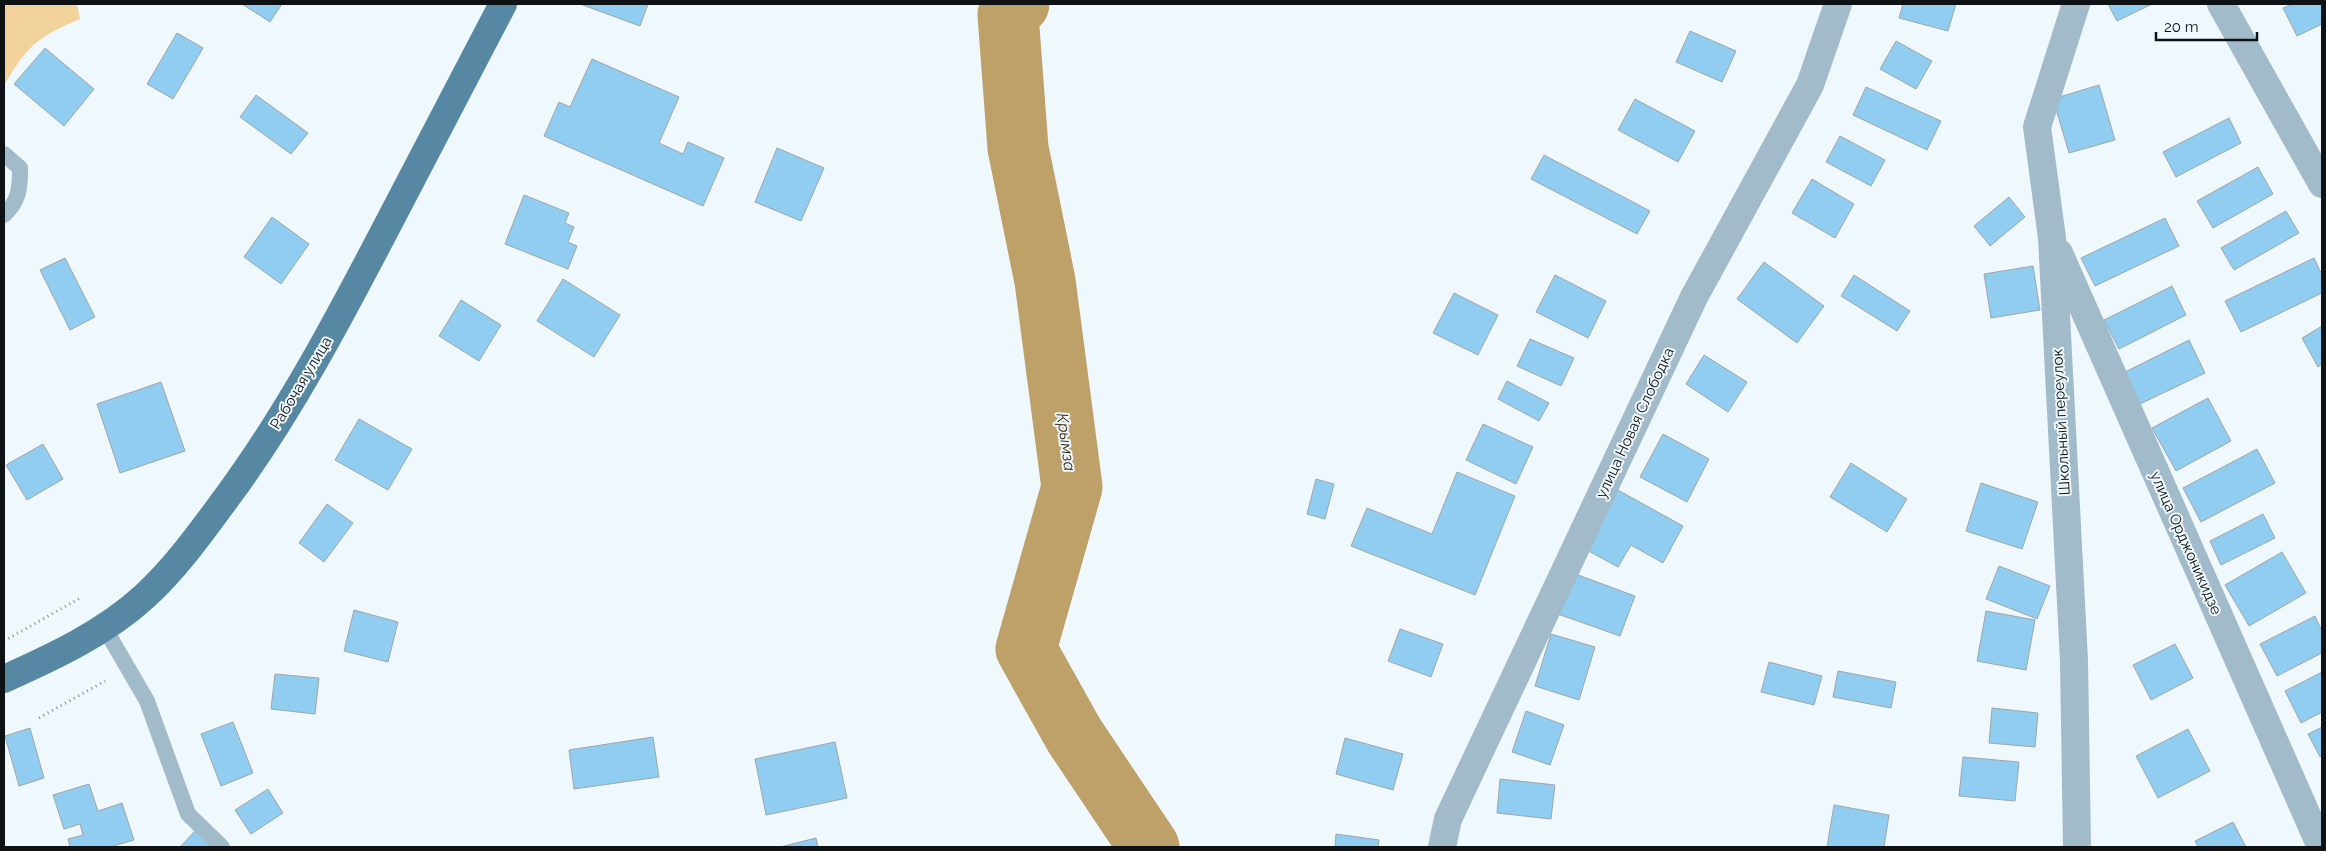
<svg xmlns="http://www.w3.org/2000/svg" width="2326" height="851" font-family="Raleway,sans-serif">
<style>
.green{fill:#f2d39c}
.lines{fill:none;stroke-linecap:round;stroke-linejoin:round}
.river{stroke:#bea069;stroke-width:61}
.building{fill:#90cdf1;stroke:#9ea6ab}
.path{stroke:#898f93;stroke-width:3;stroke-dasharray:1 4;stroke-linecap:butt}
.service{stroke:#a1bbca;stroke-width:16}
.minor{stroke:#a1bbca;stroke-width:28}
.primary{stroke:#5688a4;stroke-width:28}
.labels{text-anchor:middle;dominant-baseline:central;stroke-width:4;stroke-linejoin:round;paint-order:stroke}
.street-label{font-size:15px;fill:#0f1214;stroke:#eff8fd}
.water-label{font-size:16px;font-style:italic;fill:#36280f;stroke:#eff8fd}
</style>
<rect width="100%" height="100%" fill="#eff8fd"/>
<path class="green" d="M 4,4 L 77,4 L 80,19 C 38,36 26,47 4,86 Z"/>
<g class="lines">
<path class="river" d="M 1019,4 L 1008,15 L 1018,148 L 1045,281 L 1072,487 L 1026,649 L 1074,735 L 1149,847"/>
</g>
<path class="building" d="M 242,4 L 282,4 L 270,22 Z
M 580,4 L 648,4 L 640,26 Z
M 1903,4 L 1956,4 L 1948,31 L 1899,18 Z
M 2108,4 L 2152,4 L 2117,21 Z
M 2292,4 L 2322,4 L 2322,24 L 2297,36 L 2283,8 Z
M 1690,31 L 1736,51 L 1722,82 L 1676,62 Z
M 177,33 L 203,48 L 173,99 L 147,84 Z
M 1896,41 L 1932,61 L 1916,89 L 1880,69 Z
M 45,48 L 94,89 L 64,126 L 14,84 Z
M 592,59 L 679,97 L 659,143 L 683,154 L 688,142 L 724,158 L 703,206 L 544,136 L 559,102 L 570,107 Z
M 2099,85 L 2115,140 L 2069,153 L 2053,99 Z
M 1866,87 L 1941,121 L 1927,150 L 1853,115 Z
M 256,95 L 308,133 L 291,154 L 240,117 Z
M 1635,99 L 1695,131 L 1678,162 L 1618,130 Z
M 2229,118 L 2241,143 L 2176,177 L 2163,152 Z
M 1840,136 L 1885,160 L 1871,186 L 1826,162 Z
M 777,148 L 824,168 L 801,221 L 755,202 Z
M 1544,155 L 1650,211 L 1637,234 L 1531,179 Z
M 2258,167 L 2273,194 L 2213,228 L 2197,201 Z
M 1812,179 L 1854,204 L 1835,238 L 1792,213 Z
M 524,195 L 569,213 L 565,223 L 574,227 L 568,242 L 577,246 L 568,269 L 505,244 Z
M 2009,197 L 2025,217 L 1990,246 L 1974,226 Z
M 2286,211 L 2299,233 L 2234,270 L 2221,248 Z
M 272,217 L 309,244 L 281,284 L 244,257 Z
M 2165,218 L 2179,246 L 2095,286 L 2081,258 Z
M 65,258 L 95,317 L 70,330 L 40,270 Z
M 2314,258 L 2322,275 L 2322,293 L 2241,332 L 2225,301 Z
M 1764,262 L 1824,306 L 1797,343 L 1737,299 Z
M 2033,266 L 2040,310 L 1991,318 L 1984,274 Z
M 1555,275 L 1606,301 L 1588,338 L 1536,312 Z
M 1854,275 L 1910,311 L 1897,331 L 1841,296 Z
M 563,279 L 620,315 L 594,357 L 537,321 Z
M 2172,286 L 2186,315 L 2119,349 L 2104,320 Z
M 1454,293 L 1498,315 L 1478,355 L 1433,333 Z
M 461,300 L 501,325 L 479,361 L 439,336 Z
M 2322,326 L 2322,364 L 2318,367 L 2302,338 Z
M 1530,339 L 1574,358 L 1561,386 L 1517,366 Z
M 2189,340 L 2205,373 L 2138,405 L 2123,373 Z
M 1704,355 L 1747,382 L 1728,412 L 1686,384 Z
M 1507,381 L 1549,403 L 1539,421 L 1498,399 Z
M 161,382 L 185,451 L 120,473 L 97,404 Z
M 2208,398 L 2231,441 L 2176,471 L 2152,428 Z
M 359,419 L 412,449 L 388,490 L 335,460 Z
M 1483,424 L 1533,447 L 1516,484 L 1466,460 Z
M 1663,434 L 1709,459 L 1687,502 L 1640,477 Z
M 43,444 L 63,479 L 27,500 L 6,465 Z
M 2257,449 L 2275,483 L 2201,522 L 2183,488 Z
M 1851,463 L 1907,499 L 1887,532 L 1830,497 Z
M 1457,472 L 1515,496 L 1475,595 L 1351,546 L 1367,508 L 1432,534 Z
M 1316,479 L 1334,484 L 1325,519 L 1307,514 Z
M 1981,483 L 2038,502 L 2022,549 L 1966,531 Z
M 1616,489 L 1683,526 L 1663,563 L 1631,545 L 1618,567 L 1583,548 Z
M 327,504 L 353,523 L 324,562 L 299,543 Z
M 2263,514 L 2275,538 L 2221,565 L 2210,541 Z
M 2282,552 L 2306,593 L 2249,626 L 2225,585 Z
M 1999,566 L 2050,586 L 2037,619 L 1986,599 Z
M 1570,572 L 1635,596 L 1620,636 L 1555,613 Z
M 354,610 L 398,622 L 388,662 L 344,651 Z
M 1986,611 L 2035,620 L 2026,670 L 1977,661 Z
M 2315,616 L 2322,631 L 2322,653 L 2277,676 L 2260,644 Z
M 1400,629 L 1443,644 L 1431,677 L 1388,661 Z
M 1551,634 L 1595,647 L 1579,700 L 1535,686 Z
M 2175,644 L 2193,678 L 2151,700 L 2133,665 Z
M 1769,662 L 1822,676 L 1814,705 L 1761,692 Z
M 1838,671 L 1896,682 L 1891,708 L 1833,697 Z
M 2322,672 L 2322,712 L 2301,723 L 2285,691 Z
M 275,674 L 319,678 L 315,714 L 271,709 Z
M 1992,708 L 2038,713 L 2035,747 L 1989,743 Z
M 1526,711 L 1564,725 L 1550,765 L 1512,752 Z
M 233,722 L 253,773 L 221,786 L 201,734 Z
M 2322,727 L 2322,755 L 2320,757 L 2308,734 Z
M 30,728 L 44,778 L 19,786 L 5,736 Z
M 2188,729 L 2210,771 L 2158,798 L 2136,756 Z
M 653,737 L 659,777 L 574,789 L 569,750 Z
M 1345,738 L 1403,754 L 1393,790 L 1336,774 Z
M 835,742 L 847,798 L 766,815 L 755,759 Z
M 1963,757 L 2019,762 L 2015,801 L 1959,796 Z
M 1500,779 L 1555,785 L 1551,819 L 1497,813 Z
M 89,784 L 98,811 L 122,803 L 134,840 L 110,847 L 70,847 L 68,839 L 83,835 L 80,824 L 64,829 L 53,795 Z
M 268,789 L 283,813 L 251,834 L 235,810 Z
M 1834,805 L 1889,815 L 1884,847 L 1827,847 Z
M 2233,822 L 2246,847 L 2198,847 L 2195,841 Z
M 196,830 L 215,847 L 180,847 Z
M 1336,834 L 1379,840 L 1378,847 L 1335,847 Z
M 816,838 L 818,847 L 780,847 Z"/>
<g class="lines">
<path class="path" d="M 4,641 L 82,597
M 39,718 L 105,681"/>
<path class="service" d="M 4,154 L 20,168 C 20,189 19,201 4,215
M 104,627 L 147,701 L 188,814 L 222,847"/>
<path class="minor" d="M 2076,4 L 2037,127 L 2052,238 L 2074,661 L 2077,847
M 2221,4 L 2322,184
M 2059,253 L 2321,847
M 1442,847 L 1448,819 L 1694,297 L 1810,85 L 1838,4"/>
<path class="primary" d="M 4,679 C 53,657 105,633 145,596 C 177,567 204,528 230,493 C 290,411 338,320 385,230 C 425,154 464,79 503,4"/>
</g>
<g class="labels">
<g class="street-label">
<text transform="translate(301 383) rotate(-59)">Рабочая улица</text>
<text transform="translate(2061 422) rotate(-93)">Школьный переулок</text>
<text transform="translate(1635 423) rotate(-65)">улица Новая Слободка</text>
<text transform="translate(2186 543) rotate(66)">улица Орджоникидзе</text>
</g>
<g class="water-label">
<text transform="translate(1066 442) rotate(82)">Крымза</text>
</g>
</g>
<rect width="2326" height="851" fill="none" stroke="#0f1214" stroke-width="10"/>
<path d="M2156 32v8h101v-8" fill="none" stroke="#0f1214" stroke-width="2.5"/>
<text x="2164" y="32" font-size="15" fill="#0f1214" stroke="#eff8fd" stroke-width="4" paint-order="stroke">20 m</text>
</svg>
